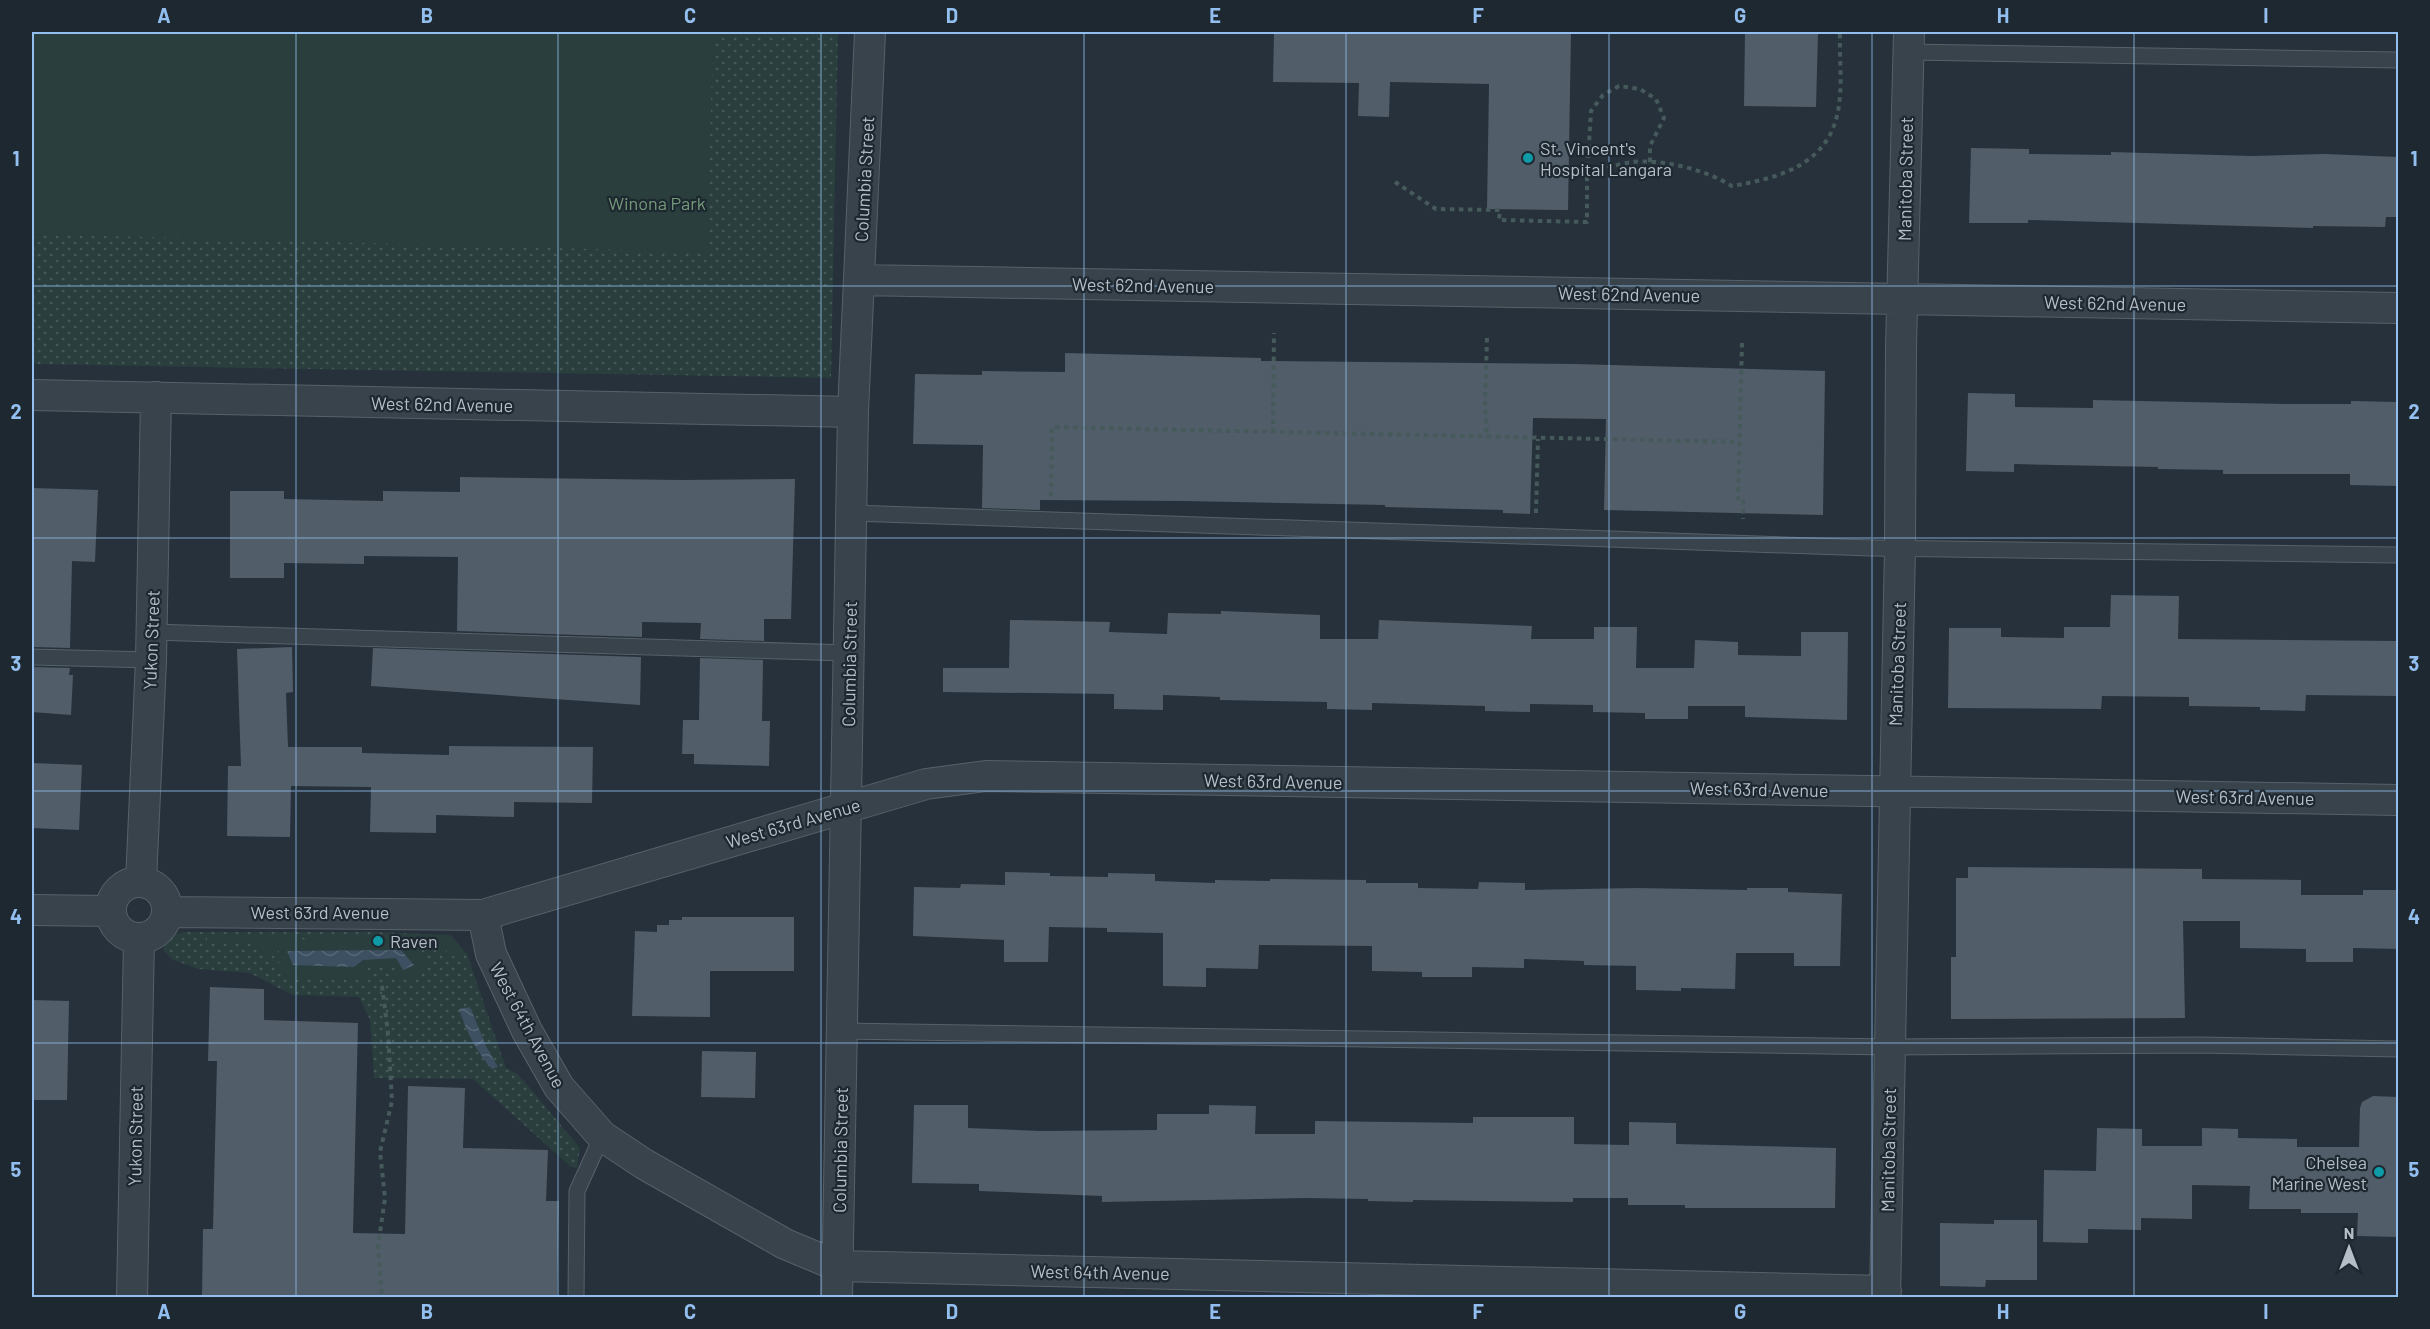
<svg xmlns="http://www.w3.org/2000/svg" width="2430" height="1329" font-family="Barlow,sans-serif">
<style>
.grass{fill:url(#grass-dots)}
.garden{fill:#293e3d}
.water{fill:url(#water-waves)}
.building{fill:#515d69}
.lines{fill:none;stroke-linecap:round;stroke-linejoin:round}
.service-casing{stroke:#576169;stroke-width:17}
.minor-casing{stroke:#576169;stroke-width:32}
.path{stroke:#475a5b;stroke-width:4;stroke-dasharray:4.5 4.5;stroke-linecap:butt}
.service{stroke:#39434b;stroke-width:15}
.minor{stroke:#39434b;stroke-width:30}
.grid{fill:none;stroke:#92bfef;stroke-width:1.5;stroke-opacity:0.55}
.culture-dot{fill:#0f9aa8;stroke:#1e2830;stroke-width:2}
.labels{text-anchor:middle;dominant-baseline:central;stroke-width:4.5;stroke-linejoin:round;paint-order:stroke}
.poi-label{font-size:18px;fill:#b5bec7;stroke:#1e2830;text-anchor:start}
.street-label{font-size:18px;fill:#b5bec7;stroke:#1e2830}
.park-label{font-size:18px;fill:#759a7a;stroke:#1e2830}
.neatline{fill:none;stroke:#92bfef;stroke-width:2}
.grid-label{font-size:20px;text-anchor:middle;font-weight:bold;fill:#92bfef}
</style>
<defs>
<pattern id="grass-dots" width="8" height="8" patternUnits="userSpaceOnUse" patternTransform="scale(1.5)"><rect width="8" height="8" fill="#293e3d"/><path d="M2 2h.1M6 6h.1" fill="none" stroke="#465858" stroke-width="1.8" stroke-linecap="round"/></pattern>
<pattern id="water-waves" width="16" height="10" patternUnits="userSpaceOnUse" patternTransform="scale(1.5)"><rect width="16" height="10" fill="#3d5062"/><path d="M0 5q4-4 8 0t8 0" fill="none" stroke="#576777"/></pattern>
</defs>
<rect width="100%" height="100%" fill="#26313b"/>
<path class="grass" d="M 32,32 L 838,32 L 831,378 L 32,364 Z
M 183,932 L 373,932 L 451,935 L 467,954 L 506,1068 L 518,1074 L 580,1148 L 577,1168 L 571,1167 L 473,1079 L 374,1078 L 370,1020 L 359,997 L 292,995 L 250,973 L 199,969 L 173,960 L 163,950 L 170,937 Z"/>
<path class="garden" d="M 32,32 L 713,32 L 707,252 L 32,234 Z
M 207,935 L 298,935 L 306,942 L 320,935 L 381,935 L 386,938 L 407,940 L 410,936 L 450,938 L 461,952 L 448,959 L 446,948 L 420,948 L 420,958 L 425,961 L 426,970 L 412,980 L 398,980 L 397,965 L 364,965 L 367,977 L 360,980 L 287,978 L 285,973 L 279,974 L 280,968 L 276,966 L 284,957 L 275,947 L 267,958 L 251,944 L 207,943 Z"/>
<path class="water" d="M 401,950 L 414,965 L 403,970 L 396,958 L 363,960 L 354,967 L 293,965 L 287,951 Z
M 470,1007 L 487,1048 L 498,1067 L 492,1069 C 476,1051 467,1033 459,1009 Z"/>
<path class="building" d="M 1274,32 L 1571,32 L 1568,210 L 1487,209 L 1489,84 L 1390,82 L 1389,117 L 1358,116 L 1359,83 L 1273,82 Z
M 1745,32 L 1818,32 L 1816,107 L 1744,106 Z
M 1971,148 L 2029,149 L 2029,154 L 2111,155 L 2111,152 L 2252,156 L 2325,154 L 2398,157 L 2398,217 L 2386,217 L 2385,227 L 2313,226 L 2313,228 L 2028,220 L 2028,223 L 1969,223 Z
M 1065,353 L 1261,358 L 1261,361 L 1575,364 L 1825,371 L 1823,515 L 1604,510 L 1606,419 L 1533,418 L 1530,514 L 1503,513 L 1503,510 L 1385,507 L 1385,505 L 1184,501 L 1040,500 L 1040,510 L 982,508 L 983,445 L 913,444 L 915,374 L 982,375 L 982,371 L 1065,372 Z
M 1968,393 L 2015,394 L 2015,407 L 2093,408 L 2093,400 L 2285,404 L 2351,404 L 2351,401 L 2398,402 L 2398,486 L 2350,485 L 2350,474 L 2223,474 L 2223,470 L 2158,469 L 2158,467 L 2014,464 L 2014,472 L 1966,471 Z
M 460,477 L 681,480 L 795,479 L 791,619 L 764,619 L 764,641 L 700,639 L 701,623 L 642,622 L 642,637 L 457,631 L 458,557 L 364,556 L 364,564 L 284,563 L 284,578 L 230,578 L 230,491 L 284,491 L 284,499 L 383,501 L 383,491 L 460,492 Z
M 32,488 L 98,490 L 95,562 L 72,561 L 70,648 L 32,647 Z
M 2111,595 L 2179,596 L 2178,639 L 2398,641 L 2398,696 L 2306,695 L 2305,711 L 2260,710 L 2260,707 L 2189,706 L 2189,697 L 2102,696 L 2101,709 L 1948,708 L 1949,628 L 2001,628 L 2001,637 L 2064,638 L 2064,627 L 2110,627 Z
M 1221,611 L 1320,615 L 1320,639 L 1378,639 L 1379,620 L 1532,626 L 1531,639 L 1594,639 L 1594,627 L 1637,627 L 1636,668 L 1694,668 L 1695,640 L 1738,642 L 1738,655 L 1801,656 L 1801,632 L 1848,632 L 1847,720 L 1745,717 L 1745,706 L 1688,706 L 1688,719 L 1645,719 L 1645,713 L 1593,712 L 1593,705 L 1530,704 L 1530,712 L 1485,711 L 1485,706 L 1372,703 L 1372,710 L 1327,709 L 1327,702 L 1220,700 L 1220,697 L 1163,695 L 1163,710 L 1114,709 L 1114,694 L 943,692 L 943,668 L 1009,668 L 1010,620 L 1110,622 L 1109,632 L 1167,634 L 1168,613 L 1221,614 Z
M 292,647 L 293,692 L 286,693 L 288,747 L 362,747 L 362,753 L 449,755 L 449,746 L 593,747 L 592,803 L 514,802 L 514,817 L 436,815 L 436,833 L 370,832 L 371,787 L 291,786 L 290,837 L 227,836 L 228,766 L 241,766 L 237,649 Z
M 373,648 L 641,657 L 640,705 L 371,686 Z
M 700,658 L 763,660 L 762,721 L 770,721 L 769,766 L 694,764 L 694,754 L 682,754 L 683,720 L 699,720 Z
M 32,667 L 70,668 L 69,675 L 73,675 L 71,715 L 32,712 Z
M 32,763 L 82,765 L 79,830 L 32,828 Z
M 1968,867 L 2202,869 L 2202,879 L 2301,880 L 2301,895 L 2363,895 L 2363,890 L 2398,890 L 2398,949 L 2353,948 L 2353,962 L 2306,962 L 2306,949 L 2240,948 L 2240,921 L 2183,921 L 2185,1018 L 1951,1019 L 1951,957 L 1956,957 L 1956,878 L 1968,878 Z
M 1005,872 L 1050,873 L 1050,876 L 1108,877 L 1108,873 L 1155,874 L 1155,881 L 1215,883 L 1215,880 L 1270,881 L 1270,879 L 1366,880 L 1366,883 L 1418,883 L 1418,888 L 1478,889 L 1479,882 L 1525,883 L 1525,890 L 1637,888 L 1747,890 L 1747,888 L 1788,888 L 1788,892 L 1842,894 L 1840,966 L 1794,966 L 1794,953 L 1736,953 L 1735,989 L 1681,988 L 1681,991 L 1636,990 L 1636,966 L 1584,965 L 1584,961 L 1524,959 L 1524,968 L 1472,967 L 1472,977 L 1422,977 L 1422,972 L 1372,971 L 1372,946 L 1259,945 L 1258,969 L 1206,968 L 1206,987 L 1163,986 L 1163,933 L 1107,932 L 1107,928 L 1049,927 L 1048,962 L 1004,962 L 1004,940 L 913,936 L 914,887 L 960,888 L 961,884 L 1005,885 Z
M 682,917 L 794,917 L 794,971 L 710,971 L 710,1017 L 632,1016 L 635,931 L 657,932 L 657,925 L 669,925 L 669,920 L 682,920 Z
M 210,987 L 264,989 L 264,1020 L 358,1023 L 353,1233 L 405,1234 L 408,1086 L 465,1088 L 463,1148 L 548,1150 L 546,1201 L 559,1201 L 557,1298 L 202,1298 L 203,1229 L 213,1229 L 217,1061 L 208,1061 Z
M 32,1000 L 69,1001 L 67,1100 L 32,1100 Z
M 702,1051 L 756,1052 L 755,1098 L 701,1097 Z
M 2373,1096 L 2398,1097 L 2398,1237 L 2357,1236 L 2358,1213 L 2301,1213 L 2301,1209 L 2249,1209 L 2250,1186 L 2192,1185 L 2192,1219 L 2141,1218 L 2141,1230 L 2088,1229 L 2088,1243 L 2043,1242 L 2044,1170 L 2096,1171 L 2097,1128 L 2142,1129 L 2142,1146 L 2202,1146 L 2202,1128 L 2238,1129 L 2238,1138 L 2297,1139 L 2297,1147 L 2359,1147 L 2360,1108 L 2362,1102 Z
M 914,1105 L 968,1105 L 968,1128 L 1041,1131 L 1157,1130 L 1157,1114 L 1209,1114 L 1209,1105 L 1256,1106 L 1255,1134 L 1315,1134 L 1315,1121 L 1473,1123 L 1473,1117 L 1574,1117 L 1574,1144 L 1629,1145 L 1629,1122 L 1676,1123 L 1676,1144 L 1836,1148 L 1835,1208 L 1685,1208 L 1685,1205 L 1628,1205 L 1628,1198 L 1573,1198 L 1573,1202 L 1413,1200 L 1413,1202 L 1368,1201 L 1368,1199 L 1305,1198 L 1102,1202 L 1102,1196 L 979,1191 L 979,1184 L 912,1183 Z
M 1994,1220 L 2037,1220 L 2037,1280 L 1986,1280 L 1985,1287 L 1940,1286 L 1940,1223 L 1994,1224 Z"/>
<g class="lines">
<defs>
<path id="service" d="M 1908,52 L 2398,60
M 852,513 L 1871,548 L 2398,555
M 152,632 L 849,653
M 32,657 L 151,660
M 842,1031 L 1890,1047 L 2201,1045 L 2398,1049
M 576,1298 L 577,1191 L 602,1136"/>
<path id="minor" d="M 860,280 L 2398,308
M 32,395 L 853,412
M 141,882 L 151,660 L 156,397
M111 910a28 28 0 1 1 56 0a28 28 0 1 1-56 0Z
M 32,910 L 111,911
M 167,912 L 483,915 L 926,784 L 986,776 L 2398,800
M 483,915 L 491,954 L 527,1031 L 559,1087 L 602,1136 L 644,1164 L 785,1244 L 838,1266 L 1886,1291
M 132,1298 L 139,938
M 837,1298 L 853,412 L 870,32
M 1885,1298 L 1900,547 L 1901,347 L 1909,32"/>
</defs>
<use href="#service" class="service-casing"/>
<use href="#minor" class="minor-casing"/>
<path class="path" d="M 1587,176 L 1591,111 L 1603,95 L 1619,86 L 1640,89 L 1656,99 L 1664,118 L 1650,146 L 1650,162
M 1395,182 L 1436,209 L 1500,210 L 1499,220 L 1587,222 L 1587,176 C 1602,170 1617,164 1632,162 C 1664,159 1706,170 1732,186 C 1779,178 1828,165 1838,111 C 1843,86 1839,57 1840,32
M 1487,338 L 1485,404 L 1487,438
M 1742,343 L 1738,501 L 1743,501 L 1743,519
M 1273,433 L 1274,333
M 1051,496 L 1052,427 L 1739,442
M 1536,513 L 1538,439
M 382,986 L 388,1033 L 392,1101 L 380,1152 L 385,1198 L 378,1246 L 382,1298"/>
<use href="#service" class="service"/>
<use href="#minor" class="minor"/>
</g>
<path class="grid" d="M 296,32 L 296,1298M 558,32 L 558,1298M 821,32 L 821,1298M 1084,32 L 1084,1298M 1346,32 L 1346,1298M 1609,32 L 1609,1298M 1872,32 L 1872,1298M 2134,32 L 2134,1298M 32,286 L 2398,286M 32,538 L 2398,538M 32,791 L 2398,791M 32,1043 L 2398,1043"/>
<g class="culture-dot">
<circle cx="1528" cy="158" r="6"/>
<circle cx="378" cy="941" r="6"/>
<circle cx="2379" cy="1172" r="6"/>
</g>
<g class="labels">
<g class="poi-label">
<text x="1540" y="148">St. Vincent's<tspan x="1540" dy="21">Hospital Langara</tspan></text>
<text x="390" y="941">Raven</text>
<text x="2367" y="1162" text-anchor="end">Chelsea<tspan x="2367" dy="21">Marine West</tspan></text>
</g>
<g class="street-label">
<text transform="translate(864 179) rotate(-87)">Columbia Street</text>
<text transform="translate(1905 179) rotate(-89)">Manitoba Street</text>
<text transform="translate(1143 285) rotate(1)">West 62nd Avenue</text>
<text transform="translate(1629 294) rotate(1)">West 62nd Avenue</text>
<text transform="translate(2115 303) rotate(1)">West 62nd Avenue</text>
<text transform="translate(442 404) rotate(1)">West 62nd Avenue</text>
<text transform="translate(151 640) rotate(-88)">Yukon Street</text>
<text transform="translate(849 664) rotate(-89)">Columbia Street</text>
<text transform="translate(1897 664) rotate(-88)">Manitoba Street</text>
<text transform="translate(1273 781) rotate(1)">West 63rd Avenue</text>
<text transform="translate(1759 789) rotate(1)">West 63rd Avenue</text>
<text transform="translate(2245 797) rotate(1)">West 63rd Avenue</text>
<text transform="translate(793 823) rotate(-16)">West 63rd Avenue</text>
<text x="320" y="912">West 63rd Avenue</text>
<text transform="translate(528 1025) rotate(62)">West 64th Avenue</text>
<text transform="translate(135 1136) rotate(-89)">Yukon Street</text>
<text transform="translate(840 1150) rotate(-89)">Columbia Street</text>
<text transform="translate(1888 1150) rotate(-89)">Manitoba Street</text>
<text transform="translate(1100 1272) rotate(1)">West 64th Avenue</text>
</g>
<g class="park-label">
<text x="657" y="203">Winona Park</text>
</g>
</g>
<rect width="2430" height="1329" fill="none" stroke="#1e2830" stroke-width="66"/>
<g transform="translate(2349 1248)" stroke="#1e2830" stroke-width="4.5" paint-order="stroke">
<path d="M0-4.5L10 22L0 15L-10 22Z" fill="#b5bec7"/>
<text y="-9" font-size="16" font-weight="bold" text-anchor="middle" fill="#b5bec7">N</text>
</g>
<rect x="33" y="33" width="2364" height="1263" class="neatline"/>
<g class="grid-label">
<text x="164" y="23">A</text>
<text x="427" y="23">B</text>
<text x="690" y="23">C</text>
<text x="952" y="23">D</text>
<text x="1215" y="23">E</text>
<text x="1478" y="23">F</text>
<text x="1740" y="23">G</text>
<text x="2003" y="23">H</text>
<text x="2266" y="23">I</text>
<text x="16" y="166">1</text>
<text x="2414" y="166">1</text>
<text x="16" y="419">2</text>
<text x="2414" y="419">2</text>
<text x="16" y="671">3</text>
<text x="2414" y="671">3</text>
<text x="16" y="924">4</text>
<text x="2414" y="924">4</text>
<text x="16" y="1177">5</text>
<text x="2414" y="1177">5</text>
<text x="164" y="1319">A</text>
<text x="427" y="1319">B</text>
<text x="690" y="1319">C</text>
<text x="952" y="1319">D</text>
<text x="1215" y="1319">E</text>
<text x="1478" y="1319">F</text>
<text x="1740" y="1319">G</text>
<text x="2003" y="1319">H</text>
<text x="2266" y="1319">I</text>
</g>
</svg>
